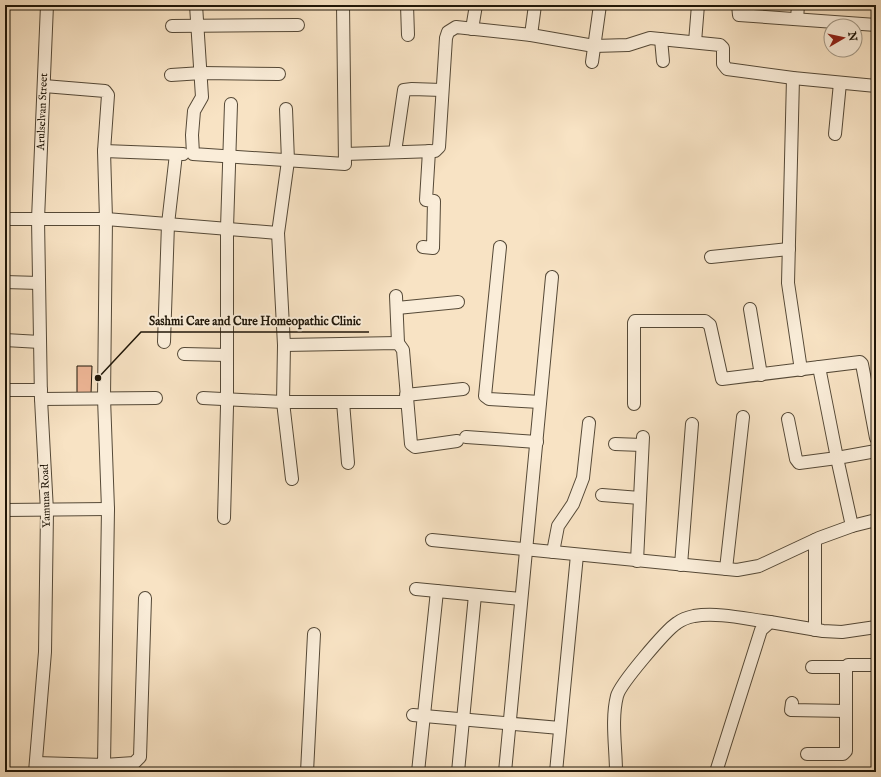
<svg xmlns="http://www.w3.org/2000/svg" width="881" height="777" font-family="'IM FELL English',serif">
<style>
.building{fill:#edb595;stroke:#1f1608}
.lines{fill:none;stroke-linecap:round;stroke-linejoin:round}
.minor-casing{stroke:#554937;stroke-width:14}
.minor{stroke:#faedd9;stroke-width:12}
.labels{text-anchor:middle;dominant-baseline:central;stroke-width:4;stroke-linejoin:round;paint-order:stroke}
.street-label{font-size:11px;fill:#1f1608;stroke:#faedd9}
.leader{fill:none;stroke:#1f1608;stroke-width:1.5}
.callout-dot{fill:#1f1608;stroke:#faedd9;stroke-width:1.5}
.callout-label{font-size:12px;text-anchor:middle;font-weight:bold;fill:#1f1608;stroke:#faedd9;stroke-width:4;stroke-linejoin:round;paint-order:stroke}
</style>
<rect width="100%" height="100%" fill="#f8e3c4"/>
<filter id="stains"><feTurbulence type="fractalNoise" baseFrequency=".005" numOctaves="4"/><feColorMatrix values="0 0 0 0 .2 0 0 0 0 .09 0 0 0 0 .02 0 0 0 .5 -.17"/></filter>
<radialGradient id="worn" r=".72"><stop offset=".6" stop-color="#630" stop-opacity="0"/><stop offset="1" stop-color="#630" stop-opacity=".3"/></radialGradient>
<path class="building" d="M 77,366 L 92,366 L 91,394 L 77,394 Z"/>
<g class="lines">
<defs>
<g id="minor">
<path d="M 196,5 L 202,97 L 194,111 L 192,135 L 193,154 L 345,164 L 343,5"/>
<path d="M 407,5 L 408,35"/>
<path d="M 738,5 L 739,15 L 876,25"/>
<path d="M 797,19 L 798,5"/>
<path d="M 172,26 L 298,25"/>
<path d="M 472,29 L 476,5"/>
<path d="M 531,35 L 535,5"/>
<path d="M 661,39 L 663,61"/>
<path d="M 695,42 L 698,5"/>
<path d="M 592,62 L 600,5"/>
<path d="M 171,75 L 202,73 L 279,74"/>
<path d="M 793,78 L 788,283 L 801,370"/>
<path d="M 286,109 L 288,161 L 278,233 L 284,345 L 283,402 L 292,479"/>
<path d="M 835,134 L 840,83"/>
<path d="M 104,151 L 183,154"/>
<path d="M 395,152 L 404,90 L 412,89 L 442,90"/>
<path d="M 345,154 L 435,151 L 439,147 L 446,38 L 448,32 L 456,27 L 531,35 L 594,46 L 628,45 L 650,38 L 720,45 L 723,48 L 723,64 L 727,69 L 793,78 L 876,86"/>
<path d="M 5,219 L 106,219 L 278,233"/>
<path d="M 423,247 L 433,248 L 434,201 L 426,200 L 429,151"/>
<path d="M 500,247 L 485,396 L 489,399 L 540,402"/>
<path d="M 711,257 L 789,249"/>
<path d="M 5,282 L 39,283"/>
<path d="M 396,296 L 398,343"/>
<path d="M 397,308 L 458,302"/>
<path d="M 750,309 L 761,375"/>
<path d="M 5,340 L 40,342"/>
<path d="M 164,342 L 168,224 L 176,154"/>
<path d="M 284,345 L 398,343 L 403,350 L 411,444 L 415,447 L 457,441"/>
<path d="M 184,354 L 227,355"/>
<path d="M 5,390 L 41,390"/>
<path d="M 406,395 L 463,389"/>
<path d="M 203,398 L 283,402 L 407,402"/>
<path d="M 41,399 L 156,398"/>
<path d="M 343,402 L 348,463"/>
<path d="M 634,404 L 634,323 L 635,321 L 705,321 L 710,325 L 722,379 L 860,362 L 862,364 L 876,438"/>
<path d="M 788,419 L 796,459 L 799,463 L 837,458 L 819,367"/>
<path d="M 466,437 L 537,442"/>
<path d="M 615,444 L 642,445"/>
<path d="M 602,495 L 640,498"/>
<path d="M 5,510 L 108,509"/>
<path d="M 224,518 L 227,407 L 227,228 L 231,104"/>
<path d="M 852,526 L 837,458 L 876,451"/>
<path d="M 432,540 L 737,570 L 759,566 L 819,538 L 852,526 L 876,520"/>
<path d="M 553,552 L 558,526 L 573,504 L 583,478 L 589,423"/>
<path d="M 637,561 L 643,437"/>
<path d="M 681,565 L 692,424"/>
<path d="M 726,569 L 743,417"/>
<path d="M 416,589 L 521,599"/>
<path d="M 815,630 L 815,540"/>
<path d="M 812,667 L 846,667"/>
<path d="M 792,703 L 791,710 L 846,711"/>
<path d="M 413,715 L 560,728"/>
<path d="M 807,754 L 843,754 L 846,751 L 846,667 L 848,665 L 876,665"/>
<path d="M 36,763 L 104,765 L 108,509 L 104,398 L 106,219 L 104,151 L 108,95 L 105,91 L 44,86"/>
<path d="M 104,765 L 134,763 L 140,757 L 145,598"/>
<path id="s1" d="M 35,772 L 45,652 L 47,511 L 41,399 L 38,219 L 47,5"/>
<path d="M 307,772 L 314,634"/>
<path d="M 418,772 L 437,591"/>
<path d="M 458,772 L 475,595"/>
<path d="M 505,772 L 552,277"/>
<path d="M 556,772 L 577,555"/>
<path d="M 616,772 C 616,748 611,720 617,696 C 620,684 666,630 677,623 C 681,620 689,617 694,616 C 718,612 746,619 770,622"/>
<path d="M 716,772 L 761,630 L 770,622 L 823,631 L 842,632 L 876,627"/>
</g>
</defs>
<use href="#minor" class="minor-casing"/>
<use href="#minor" class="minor"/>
</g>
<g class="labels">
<g class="street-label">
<text stroke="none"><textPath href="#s1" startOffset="661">Arulselvan Street</textPath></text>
<text transform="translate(46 496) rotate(-92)">Yamuna Road</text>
</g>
</g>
<path class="leader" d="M98 378L141 332H369"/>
<circle class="callout-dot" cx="98" cy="378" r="4"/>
<g class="callout-label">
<text x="255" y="325">Sashmi Care and Cure Homeopathic Clinic</text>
</g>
<rect width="881" height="777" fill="none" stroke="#f8e3c4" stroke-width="20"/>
<rect x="6" y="6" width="869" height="765" fill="none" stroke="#1f1608" stroke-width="2"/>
<rect x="10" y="10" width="861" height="757" fill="none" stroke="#1f1608"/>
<g transform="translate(843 38) rotate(81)"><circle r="19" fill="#faedd9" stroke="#a29785"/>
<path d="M0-3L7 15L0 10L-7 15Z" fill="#8f2418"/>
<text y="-6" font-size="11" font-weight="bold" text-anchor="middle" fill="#1f1608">N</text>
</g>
<rect width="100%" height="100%" filter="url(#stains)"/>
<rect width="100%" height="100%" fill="url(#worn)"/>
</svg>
